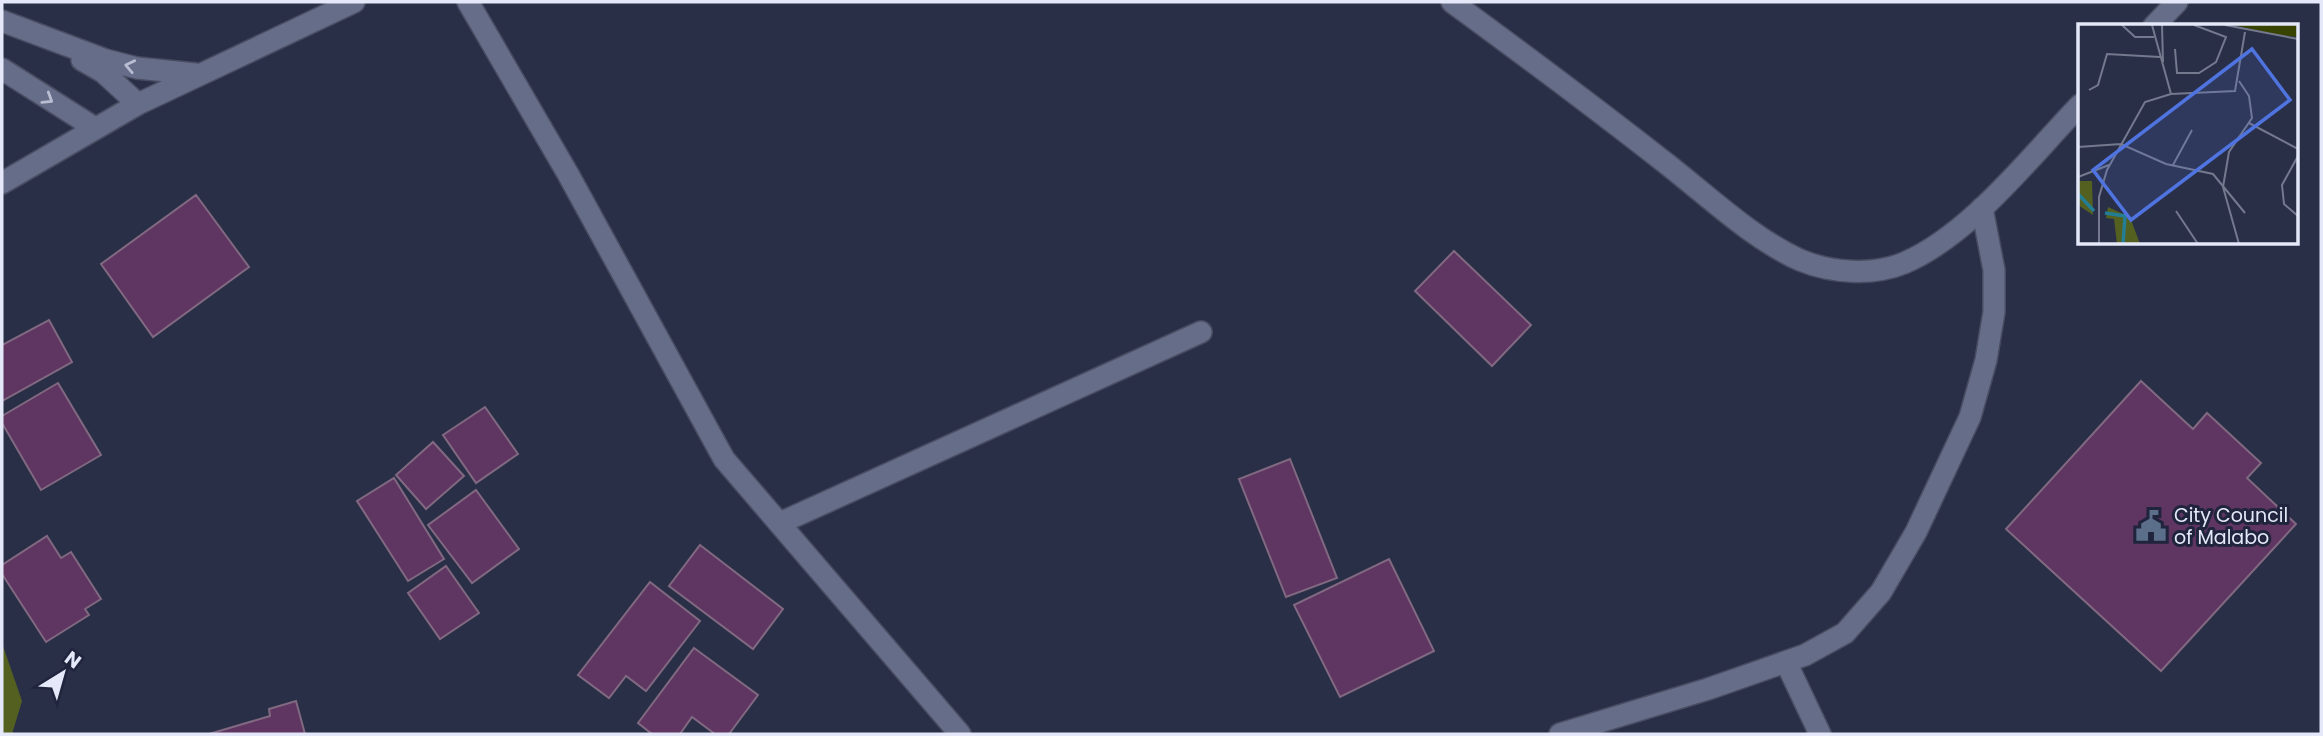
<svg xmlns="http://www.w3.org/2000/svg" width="2323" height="736" font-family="Poppins,sans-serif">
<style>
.forest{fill:#536020}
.building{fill:#5f3562;stroke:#806981;stroke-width:2}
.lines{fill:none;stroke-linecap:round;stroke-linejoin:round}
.minor-casing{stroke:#494d62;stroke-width:24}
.tertiary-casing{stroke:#494d62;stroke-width:24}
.minor{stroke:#666d89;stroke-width:21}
.tertiary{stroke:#666d89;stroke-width:21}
.oneway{stroke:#b8bdd1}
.labels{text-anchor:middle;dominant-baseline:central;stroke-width:6;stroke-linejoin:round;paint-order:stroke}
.poi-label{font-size:19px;fill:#e4e8f8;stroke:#20253d;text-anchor:start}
.inset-river{fill:none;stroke:#237d95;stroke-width:3.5}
.inset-road{fill:none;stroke:#74798e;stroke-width:2}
.view{fill:#4f74e0;fill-opacity:0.15;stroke:#4f74e0;stroke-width:3.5}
.inset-edge{fill:none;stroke:#e4e8f8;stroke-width:3.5}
</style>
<rect width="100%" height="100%" fill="#2a2f48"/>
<path class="forest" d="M 2,643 L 22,701 L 12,734 L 2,734 Z"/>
<path class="building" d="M 196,195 L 249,267 L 153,337 L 101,264 Z
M 1454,251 L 1531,325 L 1492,366 L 1415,291 Z
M 49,320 L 72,362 L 2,401 L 2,345 Z
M 2141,381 L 2193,429 L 2207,413 L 2261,463 L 2247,478 L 2296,524 L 2161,671 L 2006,529 Z
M 58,383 L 101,455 L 41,490 L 2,423 L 2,416 Z
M 485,407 L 518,454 L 476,483 L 443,435 Z
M 433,442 L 464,476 L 426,509 L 396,475 Z
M 1290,459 L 1337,578 L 1286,597 L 1239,479 Z
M 394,478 L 444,559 L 408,581 L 357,501 Z
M 476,490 L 519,549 L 472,583 L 428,525 Z
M 47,536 L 61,558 L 71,552 L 101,599 L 85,609 L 89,615 L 46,642 L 2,574 L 2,565 Z
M 700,545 L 783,609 L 753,649 L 669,586 Z
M 1389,559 L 1434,651 L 1340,697 L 1294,605 Z
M 446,566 L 479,613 L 440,639 L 408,593 Z
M 650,582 L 700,621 L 646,691 L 626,676 L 609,698 L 578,675 Z
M 694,648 L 758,695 L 729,734 L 715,734 L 692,717 L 680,734 L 652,734 L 638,723 Z
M 296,701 L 305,734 L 209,734 L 270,716 L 269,709 Z"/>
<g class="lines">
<defs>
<path id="minor" d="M 468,2 L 568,174 L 724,459 L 960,734
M 780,523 L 1201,332
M 1786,662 L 1820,734
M 1560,734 L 1708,689 L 1805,655 L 1845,633 L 1881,592 L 1916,532 L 1970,417 L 1986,360 L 1994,312 L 1994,270 L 1982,208"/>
<path id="tertiary" d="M 1452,2 C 1523,54 1594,107 1663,161 C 1706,194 1751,238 1800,260 C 1831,273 1873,276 1904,263 C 1970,235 2030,157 2080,105
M 2,21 L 106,60 L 137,68 L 196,74
M 2154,26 L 2177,2
M 82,60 L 103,72 L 138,104
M 2,69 L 95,128
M 2,183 L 138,104 L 354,2"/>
</defs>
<use href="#minor" class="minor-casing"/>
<use href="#tertiary" class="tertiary-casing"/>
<use href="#minor" class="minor"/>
<use href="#tertiary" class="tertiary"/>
</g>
<defs><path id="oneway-chevron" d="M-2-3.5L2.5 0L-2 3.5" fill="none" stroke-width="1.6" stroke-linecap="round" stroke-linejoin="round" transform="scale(1.75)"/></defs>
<g class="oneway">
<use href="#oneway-chevron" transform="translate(130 66) rotate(-168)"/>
<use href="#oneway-chevron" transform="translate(48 99) rotate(32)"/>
</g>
<defs>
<symbol id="civic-bare" viewBox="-9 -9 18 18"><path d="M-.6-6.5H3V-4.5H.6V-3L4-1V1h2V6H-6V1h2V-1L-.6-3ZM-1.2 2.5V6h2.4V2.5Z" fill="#5c6f8a" stroke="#20253d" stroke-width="2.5" paint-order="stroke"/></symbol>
</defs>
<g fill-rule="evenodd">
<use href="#civic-bare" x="2129" y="504" width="44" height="44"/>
</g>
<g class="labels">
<g class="poi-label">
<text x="2174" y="515">City Council<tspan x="2174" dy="22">of Malabo</tspan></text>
</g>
</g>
<g transform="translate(2078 24)">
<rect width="220" height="220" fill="#2a2f48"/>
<path d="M 155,1 L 220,1 L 220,13 L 200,11 Z" fill="#384300"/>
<path d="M 0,157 L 14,157 L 15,191 L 0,181 ZM 30,183 L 52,193 L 62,220 L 39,220 L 36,195 L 28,194 Z" fill="#536020"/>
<path class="inset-river" d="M 0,170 L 16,187M 27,189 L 47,192 L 45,220"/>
<path class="inset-road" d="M 44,1 L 57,13 L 76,13M 74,1 L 93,70 L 157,67 L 167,8M 84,1 L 85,38M 147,1 L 220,15M 97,25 L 99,49 L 121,49 L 138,38 L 148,13 L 116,1M 161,57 L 171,72 L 174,94 L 151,128 L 145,163 L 161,220M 11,66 L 20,61 L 29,30 L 82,33M 171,99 L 220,125M 0,123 L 43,120 L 88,140 L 135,150 L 167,189M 220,132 L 204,161 L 206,180 L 220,192M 95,141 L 114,106M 0,153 L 31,141M 98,187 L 120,220M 21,220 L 21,173 L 29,146 L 67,78 L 93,70"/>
<path class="view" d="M 174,25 L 212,76 L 53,196 L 15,146 Z"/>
<rect width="220" height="220" class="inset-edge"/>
</g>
<rect width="2323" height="736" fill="none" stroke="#e4e8f8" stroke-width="7"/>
<g transform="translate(63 673) rotate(37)" stroke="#20253d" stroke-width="5" paint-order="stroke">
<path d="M0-5L12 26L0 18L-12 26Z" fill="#e4e8f8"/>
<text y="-10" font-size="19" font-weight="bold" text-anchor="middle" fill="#e4e8f8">N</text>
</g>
</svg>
